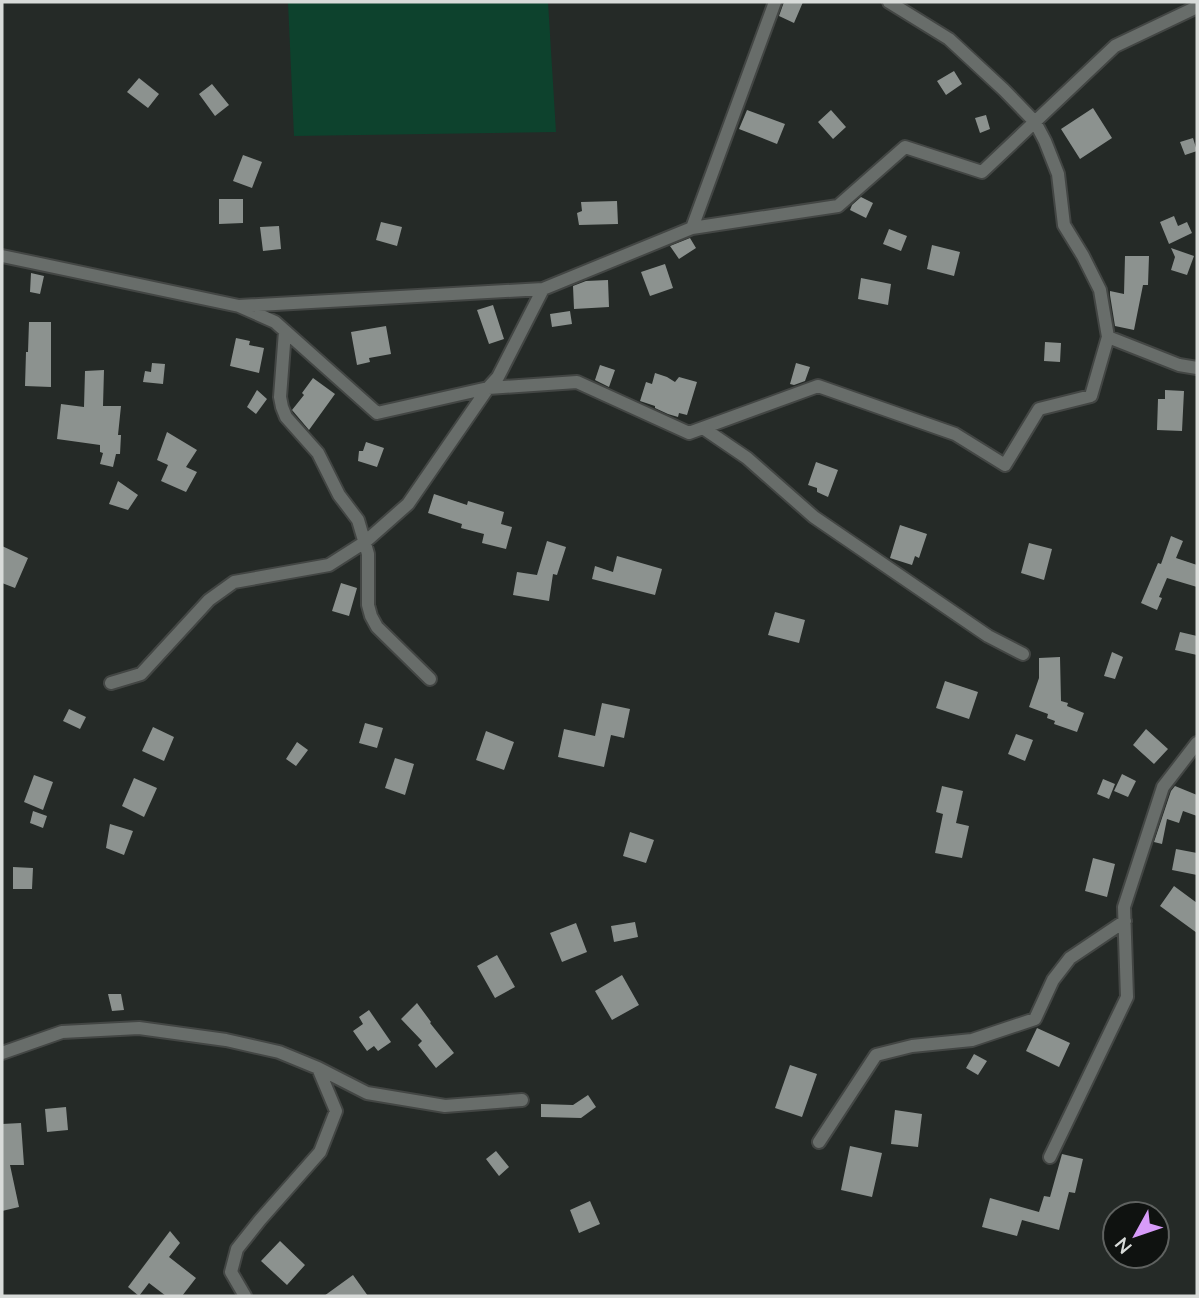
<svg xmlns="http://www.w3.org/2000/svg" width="1199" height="1298" font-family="'Nunito Sans',sans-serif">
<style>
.green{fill:#0d422d}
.building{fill:#8c928f}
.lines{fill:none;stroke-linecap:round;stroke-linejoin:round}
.minor-casing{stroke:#434644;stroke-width:16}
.minor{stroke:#686d6a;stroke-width:12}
</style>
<rect width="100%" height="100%" fill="#252a27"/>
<path class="green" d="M 288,2 L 548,2 L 556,132 L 294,136 Z"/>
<path class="building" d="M 784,2 L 803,2 L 794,23 L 779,16 Z
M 954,71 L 962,84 L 946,95 L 937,81 Z
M 139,78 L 159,94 L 148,108 L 127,92 Z
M 212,84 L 229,105 L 215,116 L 199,94 Z
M 1093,108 L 1112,138 L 1080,159 L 1061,129 Z
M 747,110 L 785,124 L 777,144 L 739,129 Z
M 831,110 L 846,127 L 833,139 L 818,122 Z
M 986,115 L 990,129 L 980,133 L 975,118 Z
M 1193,138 L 1197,151 L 1185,155 L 1180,142 Z
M 243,155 L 262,162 L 252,188 L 233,181 Z
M 861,197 L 873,203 L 866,218 L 850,210 L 852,205 Z
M 219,199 L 243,199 L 243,223 L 219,224 Z
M 617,201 L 618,224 L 579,225 L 577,213 L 582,211 L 581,202 Z
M 1174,216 L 1178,226 L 1187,222 L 1192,233 L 1169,244 L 1160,222 Z
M 381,222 L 402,227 L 397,246 L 376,240 Z
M 279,226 L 281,249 L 263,251 L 260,227 Z
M 889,229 L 907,236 L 901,251 L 883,244 Z
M 690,238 L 696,248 L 679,259 L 670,246 Z
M 932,245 L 960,252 L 954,276 L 927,269 Z
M 1171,248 L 1194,256 L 1187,275 L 1171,270 L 1175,257 Z
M 1125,256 L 1149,256 L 1148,285 L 1143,285 L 1134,330 L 1115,326 L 1110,295 L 1110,291 L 1124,294 Z
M 665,264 L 673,288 L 650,296 L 641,272 Z
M 31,273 L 44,276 L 40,294 L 30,292 Z
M 861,278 L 891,284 L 888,305 L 858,299 Z
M 608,280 L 609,307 L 574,309 L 573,286 L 586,281 Z
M 493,305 L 504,339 L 489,344 L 477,310 Z
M 570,311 L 572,324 L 552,327 L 550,314 Z
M 29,322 L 51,322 L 51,387 L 25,386 L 26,352 L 28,352 Z
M 386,326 L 391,354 L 369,358 L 370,362 L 357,365 L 351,332 Z
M 236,338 L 250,341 L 249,345 L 264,348 L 259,373 L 230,366 Z
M 1045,342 L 1061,343 L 1060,362 L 1044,361 Z
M 152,363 L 165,364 L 163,384 L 143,382 L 145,371 L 151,372 Z
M 796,363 L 810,367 L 805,381 L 794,385 L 790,384 Z
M 600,365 L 615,370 L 609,387 L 595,380 Z
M 104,370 L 103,406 L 121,406 L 118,435 L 121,435 L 120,454 L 116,454 L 113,467 L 100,464 L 103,453 L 100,452 L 100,445 L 57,439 L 61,404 L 84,407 L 85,371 Z
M 655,373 L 667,377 L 675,382 L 679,377 L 697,382 L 687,415 L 679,413 L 678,417 L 668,414 L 655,408 L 655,406 L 640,401 L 646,382 L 652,384 Z
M 313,378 L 335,394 L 309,430 L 292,410 L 304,395 L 302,393 Z
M 257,390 L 267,399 L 256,414 L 247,407 Z
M 1165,390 L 1184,391 L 1182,431 L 1157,430 L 1158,399 L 1165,399 Z
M 167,432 L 197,450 L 186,467 L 197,472 L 186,492 L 161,481 L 168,465 L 157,460 Z
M 366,442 L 384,448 L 377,467 L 358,461 L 359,451 L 363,451 Z
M 816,462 L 838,470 L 828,497 L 817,492 L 817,488 L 808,485 Z
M 118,481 L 138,495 L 128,510 L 109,504 Z
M 434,494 L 467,505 L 468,501 L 504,512 L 501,524 L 512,527 L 506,549 L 482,543 L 484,534 L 461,528 L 462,524 L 428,513 Z
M 900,525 L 927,534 L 919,558 L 915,556 L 912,565 L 890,558 Z
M 1171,536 L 1183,541 L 1176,558 L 1197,565 L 1197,587 L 1167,578 L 1159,597 L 1162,598 L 1157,610 L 1141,603 L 1158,563 L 1161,564 Z
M 547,541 L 566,547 L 557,575 L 553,574 L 549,601 L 513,595 L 517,572 L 537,575 Z
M 1029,543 L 1052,549 L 1044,580 L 1021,573 Z
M 2,546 L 28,558 L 15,588 L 2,583 Z
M 617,556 L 662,569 L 655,595 L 592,579 L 595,566 L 613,572 Z
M 341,583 L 357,588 L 349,616 L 332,611 Z
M 775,612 L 805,620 L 799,643 L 768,635 Z
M 1180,632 L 1197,636 L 1197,655 L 1175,650 Z
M 1112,652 L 1123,657 L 1115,679 L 1104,676 Z
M 1060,657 L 1061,701 L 1068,703 L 1067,706 L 1084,713 L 1077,732 L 1054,724 L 1055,721 L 1047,718 L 1048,714 L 1029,707 L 1039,678 L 1039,658 Z
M 945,681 L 978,692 L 969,719 L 936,708 Z
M 602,703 L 630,709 L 624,738 L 611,735 L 604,767 L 558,757 L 564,729 L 595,736 Z
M 69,709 L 86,717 L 80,729 L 63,721 Z
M 365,723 L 383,728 L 377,748 L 359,743 Z
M 153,727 L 174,737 L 164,761 L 142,751 Z
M 1146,729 L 1168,749 L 1154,764 L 1133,745 Z
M 486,731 L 514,742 L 504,770 L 476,760 Z
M 1016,734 L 1033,740 L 1025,761 L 1008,754 Z
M 297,742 L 308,750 L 296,766 L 286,759 Z
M 395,758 L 414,764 L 405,795 L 385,788 Z
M 1122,774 L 1136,781 L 1128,797 L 1114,791 Z
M 34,775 L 53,782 L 43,810 L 24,802 Z
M 134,778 L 157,788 L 144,817 L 122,806 Z
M 1103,779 L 1115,784 L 1109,799 L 1097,794 Z
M 942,786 L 963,791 L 956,823 L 969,826 L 962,858 L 935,853 L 943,814 L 936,812 Z
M 1175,786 L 1197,795 L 1197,816 L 1183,811 L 1179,823 L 1167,819 L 1162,844 L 1154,842 L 1171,791 Z
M 33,811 L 47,816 L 43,828 L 30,823 Z
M 110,824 L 133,831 L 124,855 L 106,848 Z
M 630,832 L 654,840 L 646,863 L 623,856 Z
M 1176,849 L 1197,853 L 1197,875 L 1172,870 Z
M 1093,858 L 1115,864 L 1107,897 L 1085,891 Z
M 13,867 L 33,868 L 32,889 L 13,889 Z
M 1174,886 L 1197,903 L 1197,933 L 1160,906 Z
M 635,922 L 638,937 L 614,942 L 611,926 Z
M 576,923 L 587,952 L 562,962 L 550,933 Z
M 497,955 L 515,987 L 495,998 L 477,966 Z
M 622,975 L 639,1005 L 612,1020 L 595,991 Z
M 108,994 L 121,994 L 124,1010 L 112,1011 Z
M 417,1003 L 431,1022 L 430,1023 L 454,1053 L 436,1068 L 418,1045 L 422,1041 L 401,1019 Z
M 369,1010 L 391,1042 L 378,1051 L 374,1046 L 367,1051 L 353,1031 L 363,1024 L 359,1017 Z
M 1037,1028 L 1070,1043 L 1059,1067 L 1026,1051 Z
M 974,1054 L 987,1061 L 978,1075 L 966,1068 Z
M 790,1065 L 817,1074 L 802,1117 L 775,1108 Z
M 588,1095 L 596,1107 L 581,1118 L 541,1117 L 541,1104 L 573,1105 Z
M 66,1107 L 68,1130 L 47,1132 L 45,1109 Z
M 895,1110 L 922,1114 L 918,1147 L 891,1144 Z
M 21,1123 L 24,1165 L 10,1165 L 19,1207 L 2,1211 L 2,1124 Z
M 850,1146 L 882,1153 L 872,1197 L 841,1190 Z
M 496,1151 L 509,1167 L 499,1176 L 486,1159 Z
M 1062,1154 L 1083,1159 L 1075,1193 L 1069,1192 L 1059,1230 L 1022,1220 L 1017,1236 L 982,1227 L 990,1198 L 1039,1212 L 1044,1196 L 1050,1197 Z
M 590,1201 L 600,1224 L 579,1233 L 570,1210 Z
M 170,1231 L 180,1243 L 169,1257 L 196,1278 L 182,1296 L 166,1296 L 149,1283 L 139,1296 L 128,1287 Z
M 280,1241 L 305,1265 L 287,1285 L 261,1261 Z
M 353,1275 L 368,1296 L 324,1296 Z"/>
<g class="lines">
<defs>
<path id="minor" d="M 889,2 L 949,39 L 1004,90 L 1035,122 L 1045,141 L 1058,174 L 1064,225 L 1083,256 L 1100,290 L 1108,337
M 692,228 L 838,206 L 905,147 L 982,172 L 1115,46 L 1197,7
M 2,256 L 239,306 L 543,289 L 692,228 L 775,2
M 239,306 L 275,322 L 377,413 L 488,388 L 577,382 L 689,433 L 818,386 L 955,434 L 1005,465 L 1039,409 L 1091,396 L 1108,337 L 1179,365 L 1197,368
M 285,331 L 280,397 L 282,407 L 286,417 L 318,453 L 339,495 L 358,520 L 368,554 L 368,605 L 371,616 L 377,627 L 430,679
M 703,428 L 747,458 L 814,517 L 988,636 L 1023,654
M 111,683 L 141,674 L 209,600 L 234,582 L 329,565 L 365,542 L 408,504 L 488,388 L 498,377 L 543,289
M 2,1053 L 62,1032 L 139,1028 L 226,1040 L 279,1052 L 318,1068 L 336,1111 L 320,1152 L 260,1220 L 237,1249 L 231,1272 L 245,1296
M 318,1068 L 367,1093 L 445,1106 L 522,1100
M 819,1142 L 876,1055 L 912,1046 L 972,1040 L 1035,1019 L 1053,980 L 1070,958 L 1125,921
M 1050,1157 L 1127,997 L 1124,907 L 1163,787 L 1197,743"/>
</defs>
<use href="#minor" class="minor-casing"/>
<use href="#minor" class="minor"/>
</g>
<rect width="1199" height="1298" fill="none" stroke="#d8dbd9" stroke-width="7"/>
<g transform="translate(1136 1235) rotate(230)"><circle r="33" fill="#0f1210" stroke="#5f6260" stroke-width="2"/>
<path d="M0-5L12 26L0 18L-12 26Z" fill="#d79bf9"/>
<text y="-10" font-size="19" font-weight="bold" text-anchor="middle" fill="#d8dbd9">N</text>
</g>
</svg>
